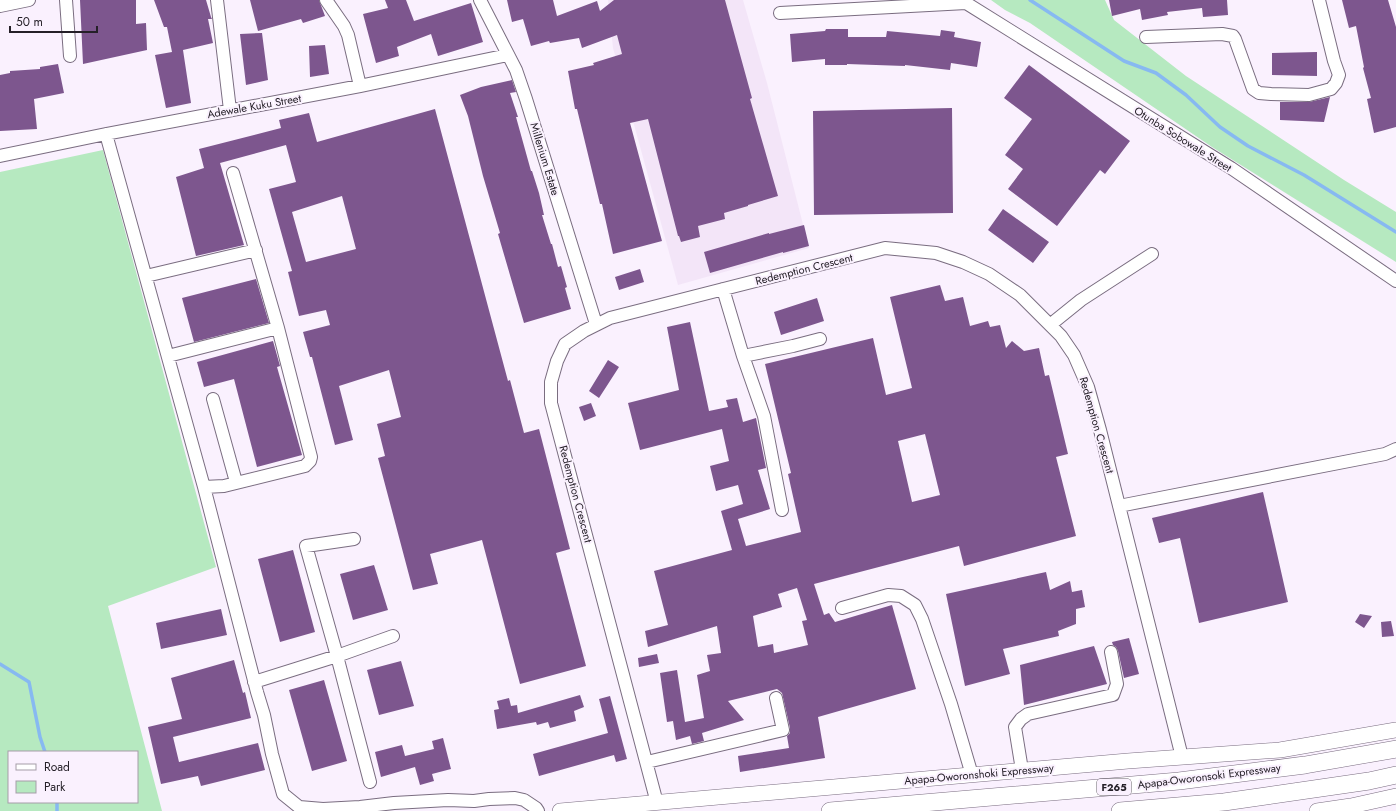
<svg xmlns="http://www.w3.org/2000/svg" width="1396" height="811" font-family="Jost,sans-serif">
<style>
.commercial{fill:#f3e5f8}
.green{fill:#b6e9c0;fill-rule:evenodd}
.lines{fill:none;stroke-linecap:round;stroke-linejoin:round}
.stream{stroke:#87b9f1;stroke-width:3.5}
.building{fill:#7d568e;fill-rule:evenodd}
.minor-casing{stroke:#7a6d80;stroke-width:14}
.major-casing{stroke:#7a6d80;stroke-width:16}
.highway-casing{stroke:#7a6d80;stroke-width:18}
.minor{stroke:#fff;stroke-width:12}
.major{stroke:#fff;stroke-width:15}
.highway{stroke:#fff;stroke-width:17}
.labels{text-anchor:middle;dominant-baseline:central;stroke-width:4;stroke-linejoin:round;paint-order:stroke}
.shield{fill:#faf1fe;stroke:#655f68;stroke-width:1}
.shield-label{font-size:10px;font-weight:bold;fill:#252028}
.street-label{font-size:11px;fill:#252028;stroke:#faf1fe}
</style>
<rect width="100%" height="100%" fill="#faf1fe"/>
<path class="commercial" d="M 608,0 L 743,0 L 767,83 L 809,248 L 678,285 L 613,48 Z"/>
<path class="green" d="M 991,0 L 1105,0 L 1114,20 L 1186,76 L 1344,180 L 1396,212 L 1396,262 L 1212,147 L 1030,23 L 1005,10 Z
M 103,150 L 216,567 L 108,606 L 162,811 L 0,811 L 0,172 ZM 9,752 L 137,752 L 137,802 L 9,802 Z"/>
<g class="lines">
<path class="stream" d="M 1030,0 L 1124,61 L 1156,73 L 1186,95 L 1220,127 L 1248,146 L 1304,175 L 1396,232
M 0,664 L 29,682 L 40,737 L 45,752
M 57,802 L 57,811"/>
</g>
<path class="building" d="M 80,0 L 136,0 L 136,24 L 146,23 L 147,50 L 83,64 Z
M 154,0 L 206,0 L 211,17 L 212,19 L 208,19 L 213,43 L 183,50 L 191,103 L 166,108 L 155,55 L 172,52 L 167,27 L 164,27 Z
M 250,0 L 319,0 L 325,16 L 303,23 L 301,19 L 258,31 Z
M 385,0 L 406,0 L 414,21 L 471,3 L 483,42 L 438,56 L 431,34 L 397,47 L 399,56 L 376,63 L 363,14 L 388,8 Z
M 507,0 L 553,0 L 557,16 L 597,1 L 600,11 L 614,0 L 725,0 L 752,98 L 750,99 L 778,196 L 748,205 L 748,206 L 724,213 L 725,219 L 698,226 L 700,237 L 681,242 L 679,236 L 678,236 L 648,119 L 630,123 L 662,241 L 613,254 L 602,204 L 600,204 L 577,109 L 575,109 L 568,71 L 594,65 L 593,63 L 622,54 L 617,35 L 582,48 L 579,38 L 550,43 L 549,41 L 531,46 L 523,19 L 512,22 Z
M 1109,0 L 1227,0 L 1228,15 L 1203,17 L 1202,8 L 1167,12 L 1168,15 L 1142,20 L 1140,9 L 1112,16 Z
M 1342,0 L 1388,0 L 1396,27 L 1396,127 L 1374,133 L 1367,99 L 1371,98 L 1363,68 L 1364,67 L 1356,26 L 1349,28 Z
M 826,29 L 848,29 L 848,37 L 886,37 L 887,31 L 940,36 L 941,30 L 955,32 L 954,37 L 981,42 L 977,67 L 951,63 L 950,70 L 905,65 L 905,66 L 847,64 L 847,65 L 825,65 L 825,59 L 792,62 L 790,34 L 825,31 Z
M 262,33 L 268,80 L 246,85 L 240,34 Z
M 325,45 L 329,74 L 310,77 L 309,46 Z
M 1317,52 L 1317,76 L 1272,75 L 1272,53 Z
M 58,64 L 64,93 L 34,99 L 37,129 L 0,131 L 0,75 L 10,73 L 10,71 L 40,69 L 40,67 Z
M 1029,65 L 1130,141 L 1105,174 L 1100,170 L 1057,226 L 1008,189 L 1023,169 L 1005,155 L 1032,119 L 1004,98 Z
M 512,80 L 516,92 L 510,93 L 518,117 L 516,117 L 531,171 L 532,171 L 539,193 L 544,215 L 542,215 L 551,244 L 552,244 L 558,267 L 561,266 L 567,287 L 565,288 L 571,309 L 524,323 L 498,234 L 500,233 L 483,176 L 468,116 L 460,95 L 481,87 Z
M 1330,97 L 1324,122 L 1280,120 L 1280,102 L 1309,102 Z
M 952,108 L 953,213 L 814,215 L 813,111 Z
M 435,109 L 508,381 L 510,380 L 524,433 L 539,429 L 570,549 L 556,553 L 586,666 L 520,684 L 482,540 L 430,554 L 438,584 L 413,590 L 378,458 L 385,456 L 377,424 L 401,417 L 389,370 L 339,386 L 353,440 L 335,445 L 312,357 L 310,357 L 303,332 L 330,325 L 326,310 L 299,316 L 288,272 L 292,271 L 269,189 L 296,182 L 286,145 L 220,163 L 244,245 L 196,256 L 176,177 L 204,168 L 199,149 L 281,128 L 279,120 L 309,113 L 317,142 ZM 342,196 L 356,249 L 306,262 L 292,212 Z
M 1003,209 L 1049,242 L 1033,263 L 988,230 Z
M 804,225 L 809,246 L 783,253 L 783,252 L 710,273 L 704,252 L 769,233 L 769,234 Z
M 640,269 L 644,282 L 619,290 L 615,277 Z
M 256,279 L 269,323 L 194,342 L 182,298 Z
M 940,285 L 945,301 L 963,297 L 970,326 L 988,321 L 990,327 L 1000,325 L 1006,348 L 1012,341 L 1024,351 L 1039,348 L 1045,376 L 1049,375 L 1068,454 L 1056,457 L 1076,536 L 964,566 L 959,546 L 814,584 L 824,615 L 829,613 L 835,622 L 892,605 L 916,689 L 818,717 L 825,758 L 740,772 L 738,756 L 789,748 L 787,736 L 790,733 L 790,728 L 782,693 L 777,689 L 728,701 L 744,720 L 702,733 L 704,741 L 692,744 L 690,736 L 676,740 L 673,721 L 667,722 L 660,673 L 677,670 L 685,722 L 704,718 L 697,675 L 710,671 L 707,655 L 721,653 L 717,626 L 648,647 L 645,631 L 668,625 L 654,571 L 732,550 L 721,511 L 743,504 L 738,485 L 716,491 L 710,466 L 729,461 L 722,429 L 640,450 L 628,403 L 679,390 L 667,327 L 690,322 L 709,411 L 728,407 L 726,400 L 737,398 L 743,422 L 756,418 L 766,468 L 758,470 L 770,509 L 738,519 L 746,546 L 801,532 L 788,474 L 791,473 L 765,364 L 873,338 L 886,395 L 912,388 L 890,297 ZM 925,434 L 940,495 L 912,502 L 898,441 ZM 797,588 L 807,620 L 802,621 L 808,645 L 774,653 L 773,644 L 758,647 L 753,616 L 782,607 L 778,594 Z
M 817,298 L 824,321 L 781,335 L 774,312 Z
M 273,341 L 280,366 L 277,367 L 302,455 L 257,467 L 234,379 L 204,387 L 197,362 Z
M 608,360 L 619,367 L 599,398 L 589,391 Z
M 591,403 L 596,416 L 584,421 L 579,407 Z
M 1263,492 L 1288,602 L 1199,623 L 1180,538 L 1159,543 L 1152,518 Z
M 293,550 L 315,632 L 280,642 L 258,559 Z
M 374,565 L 388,610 L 353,620 L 340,574 Z
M 1046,572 L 1050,590 L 1070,581 L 1072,592 L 1082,590 L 1085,607 L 1076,609 L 1076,624 L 1058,631 L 1059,636 L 1003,649 L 1010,674 L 965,686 L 946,594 Z
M 221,609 L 227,635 L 161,649 L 156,623 Z
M 1360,614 L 1372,616 L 1364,628 L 1355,622 Z
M 1391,621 L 1394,636 L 1382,637 L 1381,622 Z
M 1129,638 L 1139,674 L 1124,678 L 1118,651 L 1116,647 L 1113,645 L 1112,642 Z
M 1094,646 L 1107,684 L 1024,705 L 1020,665 Z
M 657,654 L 659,663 L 639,667 L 638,658 Z
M 234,660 L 243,693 L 245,692 L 251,718 L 173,737 L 179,762 L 258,743 L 265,770 L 201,786 L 198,776 L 161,784 L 148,727 L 182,719 L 171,678 Z
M 401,661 L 414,706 L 379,715 L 367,670 Z
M 324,680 L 347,761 L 312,771 L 289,690 Z
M 580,695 L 584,707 L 574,711 L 576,721 L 550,728 L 548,722 L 537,725 L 536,722 L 497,729 L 494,710 L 499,709 L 497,701 L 509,698 L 511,706 L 517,705 L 518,713 Z
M 610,696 L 627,759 L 616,762 L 614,755 L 539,776 L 533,754 L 608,733 L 599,699 Z
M 443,738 L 451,769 L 432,774 L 434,781 L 420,785 L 415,767 L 381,777 L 375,752 L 402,745 L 405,756 L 434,749 L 432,741 Z"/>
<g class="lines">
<defs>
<path id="minor" d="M 66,0 L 70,56
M 217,0 L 230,110
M 326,0 L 344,26 L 348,35 L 360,86
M 480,0 L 516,70 L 526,99 L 596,324
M 0,6 L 29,0
M 780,13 L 966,3 L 1231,168 L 1396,281
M 1146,37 L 1222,34 L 1233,36 L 1235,39 L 1253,89 L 1259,93 L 1271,94 L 1309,95 L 1331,89 L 1336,83 L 1339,75 L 1334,61 L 1319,0
M 106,134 L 204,487 L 257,692 L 264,715 L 272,754 L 283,794 L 299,807 L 323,809 L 360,807 L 394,803 L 448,800 L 474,801 L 489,799 L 515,798 L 524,800 L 536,808 L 538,811
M 0,156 L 106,134 L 360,86 L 508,55
M 146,276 L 256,250
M 723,289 L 743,356 L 764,416 L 782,510
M 1050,325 L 1081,300 L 1152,254
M 168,356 L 278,328
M 743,356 L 793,346 L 820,339
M 213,399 L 236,482
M 204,487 L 224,486 L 305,466 L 310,461 L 311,457 L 278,328 L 233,173
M 1119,506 L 1385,454 L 1396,449
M 842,608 L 888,595 L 901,596 L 915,605 L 922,619 L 951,704 L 972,775
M 254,682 L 337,656 L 306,546 L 354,539
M 647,762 L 783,730 L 776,698
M 1022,770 L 1015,727 L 1021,719 L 1028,714 L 1113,695 L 1117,684 L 1111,652
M 370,782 L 337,656 L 393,636
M 657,803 L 551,403 L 551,382 L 557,361 L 565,344 L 584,331 L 610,318 L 885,248 L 936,253 L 963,262 L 989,274 L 1020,295 L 1061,336 L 1074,355 L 1088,387 L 1100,430 L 1182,757"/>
<path id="major" d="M 560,811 L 1128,761 L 1280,750 L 1396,730
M 1317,811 L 1351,806 L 1396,796"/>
<path id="highway" d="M 830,811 L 1179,781 L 1305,765 L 1396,749
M 1120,811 L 1224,802 L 1369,781 L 1396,775"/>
</defs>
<use href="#minor" class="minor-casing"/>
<use href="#major" class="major-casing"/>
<use href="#highway" class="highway-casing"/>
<use href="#minor" class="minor"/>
<use href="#major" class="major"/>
<use href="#highway" class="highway"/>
</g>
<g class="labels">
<rect class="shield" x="1097" y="779" width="34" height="16" rx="3"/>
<g class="shield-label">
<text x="1114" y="787">F265</text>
</g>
<g class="street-label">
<text transform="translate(254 106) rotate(-10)">Adewale Kuku Street</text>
<text transform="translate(1183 139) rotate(32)">Otunba Sobowale Street</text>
<text transform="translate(545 159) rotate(73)">Millenium Estate</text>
<text transform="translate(804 269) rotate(-14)">Redemption Crescent</text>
<text transform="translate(1097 425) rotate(74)">Redemption Crescent</text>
<text transform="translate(576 494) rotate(75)">Redemption Crescent</text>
<text transform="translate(979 774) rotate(-5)">Apapa-Oworonshoki Expressway</text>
<text transform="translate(1209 776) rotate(-7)">Apapa-Oworonsoki Expressway</text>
</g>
</g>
<rect x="8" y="751" width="130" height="52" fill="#faf1fe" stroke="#a59da8"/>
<rect x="16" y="764" width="20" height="6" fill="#ffffff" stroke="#a59da8"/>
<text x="44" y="771" font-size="12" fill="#252028">Road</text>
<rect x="16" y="781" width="20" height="12" fill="#b6e9c0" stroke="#a59da8"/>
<text x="44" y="791" font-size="12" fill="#252028">Park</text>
<path d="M10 26v6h87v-6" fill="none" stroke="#252028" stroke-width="2"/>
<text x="16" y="26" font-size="12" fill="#252028" stroke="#faf1fe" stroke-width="3" paint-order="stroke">50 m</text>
</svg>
